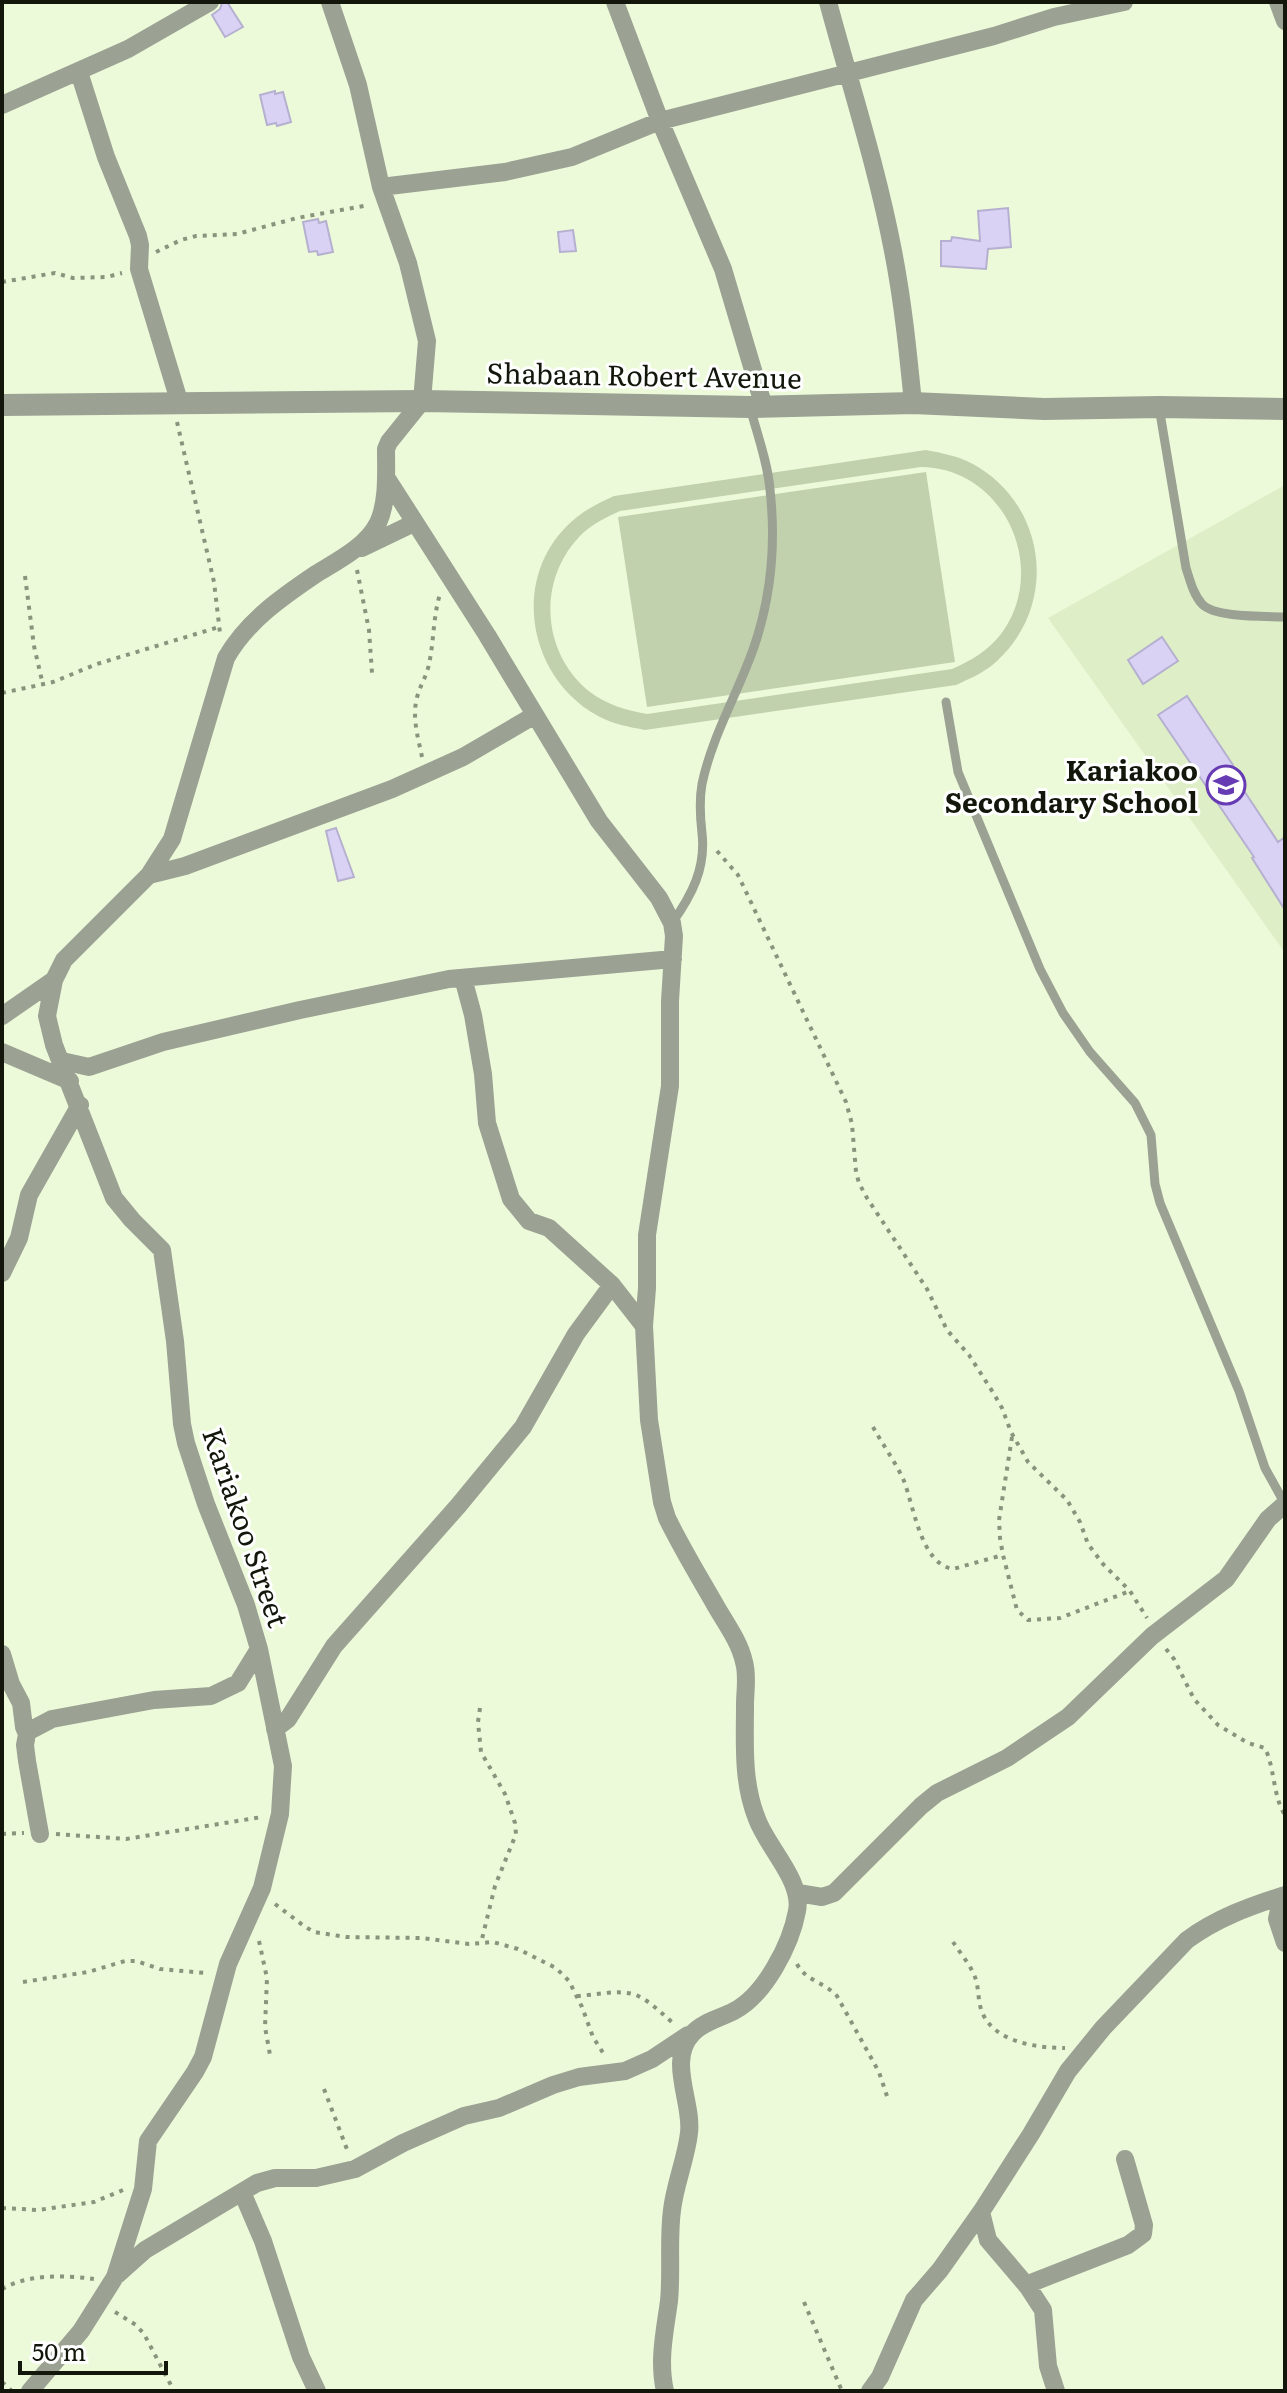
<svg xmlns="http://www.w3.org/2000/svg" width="1287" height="2393" font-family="Literata,serif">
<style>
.built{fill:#deefc7}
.green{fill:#c2d1ad;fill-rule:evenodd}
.building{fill:#d9d2f4;stroke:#b6b0d0;stroke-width:2}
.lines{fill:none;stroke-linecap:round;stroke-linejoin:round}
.path{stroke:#8a947d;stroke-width:4;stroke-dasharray:4 6;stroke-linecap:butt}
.service{stroke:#9ba193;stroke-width:9}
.minor{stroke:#9ba193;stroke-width:18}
.tertiary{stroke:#9ba193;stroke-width:22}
.labels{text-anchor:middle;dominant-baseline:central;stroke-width:6;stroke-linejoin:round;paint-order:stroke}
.street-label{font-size:28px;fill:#12160b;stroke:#fff}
.poi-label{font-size:28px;font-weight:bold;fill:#12160b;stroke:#fff;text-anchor:end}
</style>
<rect width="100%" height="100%" fill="#ecfad9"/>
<path class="built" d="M 1285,485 L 1285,953 L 1048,618 Z"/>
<path class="green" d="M 926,450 C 942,453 958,456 973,464 C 1046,504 1059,603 998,660 C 986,672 971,678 956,685 L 645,730 C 629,727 613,724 598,716 C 525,676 509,571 577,517 C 588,508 601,502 614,496 ZM 921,467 C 1004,468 1050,568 1001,634 C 988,651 970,661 952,669 L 647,714 C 626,710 607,705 590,692 C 540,652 537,577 583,533 C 594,523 607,517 620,511 Z
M 926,472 L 955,662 L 647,707 L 618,517 Z"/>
<path class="building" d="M 227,2 L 243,27 L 225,37 L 212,15 L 220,9 L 222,3 Z
M 275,91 L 275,94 L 283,92 L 291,122 L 277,126 L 276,123 L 267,125 L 260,95 Z
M 1008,208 L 1011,247 L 988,249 L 986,269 L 941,266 L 941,241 L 951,241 L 952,237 L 980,241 L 978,211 Z
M 318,219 L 319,223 L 326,221 L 333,252 L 318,255 L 317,251 L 309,252 L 303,222 Z
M 573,230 L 576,251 L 560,252 L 558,232 Z
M 1162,637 L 1178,661 L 1143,684 L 1128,660 Z
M 1187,696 L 1233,765 L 1229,768 L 1278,842 L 1285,837 L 1285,910 L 1252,858 L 1254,857 L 1158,715 Z
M 336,828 L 354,877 L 338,881 L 326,831 Z"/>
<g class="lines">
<path class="path" d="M 156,252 L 181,240 L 196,236 L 237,234 L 297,218 L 369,205
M 2,282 L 55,273 L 73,278 L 107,277 L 122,273
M 177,422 L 214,582 L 220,633
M 357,570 L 369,630 L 372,673
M 25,576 L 34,646 L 43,685
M 2,693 L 53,682 L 97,664 L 219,627
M 422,757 C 418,737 411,715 418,694 C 421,684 427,675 429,664 C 434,641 433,617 440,594
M 717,851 L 738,875 L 846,1102 L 852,1124 L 856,1172 L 859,1183 L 867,1198 L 927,1289 L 947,1330 L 969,1355 L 994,1394 L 1002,1408 L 1011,1432 L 1028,1462 L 1067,1500 L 1080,1522 L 1088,1544 L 1103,1564 L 1130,1591 L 1147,1618
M 873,1427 C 883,1445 896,1463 904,1481 C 914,1507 921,1564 953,1569 L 1003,1555
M 1012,1437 L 999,1520 L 1000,1538 L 1003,1555 L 1017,1610 L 1028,1620 L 1060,1618 L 1130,1591
M 1166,1649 L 1174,1659 L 1194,1699 L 1218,1725 L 1248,1743 L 1265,1748 C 1275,1769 1273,1797 1285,1815
M 480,1708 L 478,1722 L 481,1752 L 505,1794 L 515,1823 L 516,1834 L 495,1886 L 481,1943
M 2,1834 L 24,1833
M 56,1834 L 126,1839 L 262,1817
M 275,1904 L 304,1926 L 314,1932 L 346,1937 L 422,1938 L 469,1944 L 493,1942 L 518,1949 L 556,1968 L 569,1981 L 582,2007 L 593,2037 L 605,2056
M 259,1941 L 267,1978 L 265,2027 L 270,2055
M 953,1942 C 961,1954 972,1967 976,1980 C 979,1991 978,2002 982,2012 C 994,2042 1036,2048 1065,2048
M 797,1964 C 806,1981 824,1982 837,1996 L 879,2072 L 887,2096
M 23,1982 L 88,1972 L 125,1961 L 136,1961 L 160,1969 L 206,1973
M 577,1996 C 595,1995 619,1989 636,1995 C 650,2001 661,2013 673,2023
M 324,2089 L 348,2152
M 2,2208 L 38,2210 L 94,2202 L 123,2190
M 2,2289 C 28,2274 65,2275 94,2279
M 804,2302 L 842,2391
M 115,2312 L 136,2325 L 144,2334 L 174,2391
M 2,2382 L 12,2391"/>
<path class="service" d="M 1159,407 L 1186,568 C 1190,580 1193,594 1202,604 C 1215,618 1265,616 1285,617
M 946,702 L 958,772 L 1040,969 L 1063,1013 L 1090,1052 L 1135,1103 L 1151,1135 L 1155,1184 L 1160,1203 L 1239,1391 L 1265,1468 L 1285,1504
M 672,923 C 692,895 706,868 702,833 C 700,816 699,801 702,784 C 712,736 738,693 754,647 C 771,597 776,543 770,490 C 768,463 757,434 750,407"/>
<path class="minor" d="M 615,2 L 660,121 L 723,269 L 764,407
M 828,2 C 850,84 877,167 893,251 C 903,302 908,353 913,403
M 1278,2 L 1285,21
M 79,72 L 106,157 L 138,236 L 140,245 L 139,269 L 180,404
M 2,105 L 128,49 L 210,2
M 381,187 L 505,172 L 572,157 L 660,121 L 994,36 L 1054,17 L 1124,2
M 386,477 L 487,635 L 599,821 L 659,898 L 672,923 L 674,936 L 670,1001 L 670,1086 L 647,1235 L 647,1288 L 644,1326 L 649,1420 L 662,1502 L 667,1518 C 682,1549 700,1578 717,1608 C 727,1625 740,1643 744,1662 C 748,1675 745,1691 745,1705 C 745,1743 742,1782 757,1819 C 767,1847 803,1881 797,1911 C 791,1944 765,1995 734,2011 C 721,2018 702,2022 692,2034 C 667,2060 693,2103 689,2133 C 686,2159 675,2184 672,2210 C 668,2240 672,2270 669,2301 C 665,2331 658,2360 665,2391
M 362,548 L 414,523
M 149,875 L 185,866 L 392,789 L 463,757 L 535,715
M 463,978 L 473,1015 L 483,1074 L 487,1123 L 511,1199 L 529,1221 L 549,1228 L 612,1285 L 644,1326
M 2,1016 L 54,980
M 2,1052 L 70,1081
M 62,1061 L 89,1067 L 163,1042 L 300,1010 L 449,979 L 673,959
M 2,1273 L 19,1238 L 29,1195 L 80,1105
M 2,1654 L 11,1684 L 21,1703 L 24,1727 L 27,1734
M 275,1729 L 288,1719 L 334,1646 L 458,1506 L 523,1427 L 576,1334 L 612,1285
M 40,1834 L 27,1761 L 25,1745 L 27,1734 L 31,1730 L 52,1719 L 154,1700 L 211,1696 L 238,1683 L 259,1649
M 798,1893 L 822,1897 L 834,1893 L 921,1806 L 937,1793 L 1007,1758 L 1068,1717 L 1152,1636 L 1226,1579 L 1268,1519 L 1285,1504
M 1282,1896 L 1277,1919 L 1285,1943
M 242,2192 L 263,2241 L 301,2357 L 317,2391
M 981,2212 L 988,2240 L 1028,2287 L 1043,2310 L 1048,2366 L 1056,2391
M 117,2275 L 145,2250 L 257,2183 L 275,2178 L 316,2178 L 355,2169 L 403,2143 L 464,2116 L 499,2108 L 553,2085 L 579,2077 L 625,2071 L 652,2059 L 688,2035
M 1026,2285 L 1128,2245 L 1143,2234 L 1144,2225 L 1125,2159
M 30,2391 L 81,2331 L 115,2277 L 143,2189 L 148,2141 L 195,2072 L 203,2057 L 228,1964 L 262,1888 L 280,1814 L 283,1766 L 259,1649 L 246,1605 L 206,1504 L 186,1443 L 182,1424 L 175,1341 L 162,1250 L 132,1220 L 114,1198 L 54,1045 L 47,1016 L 54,980 L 64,960 L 149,875 L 172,839 L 226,658 C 247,621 282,597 316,574 C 337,561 366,547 378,523 C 388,502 386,472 386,449 L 389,442 L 422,401 L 427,341 L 408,263 L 381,187 L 358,85 L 330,2
M 870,2391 L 880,2377 L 914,2300 L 940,2270 L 981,2212 L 1031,2134 L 1068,2071 L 1103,2028 L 1187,1940 C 1217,1918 1250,1906 1285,1895"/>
<path class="tertiary" d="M 2,405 L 422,401 L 750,407 L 913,403 L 1044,409 L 1159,407 L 1285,409"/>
</g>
<defs>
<symbol id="school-ring" viewBox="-11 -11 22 22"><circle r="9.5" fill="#fff" stroke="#663bb3" stroke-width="1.5"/><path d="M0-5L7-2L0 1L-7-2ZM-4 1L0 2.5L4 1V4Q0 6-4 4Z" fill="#663bb3"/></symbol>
</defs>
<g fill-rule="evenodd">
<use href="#school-ring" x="1204" y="763" width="44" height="44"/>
</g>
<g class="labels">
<g class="street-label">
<text transform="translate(644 374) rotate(1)">Shabaan Robert Avenue</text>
<text transform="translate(247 1527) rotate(71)">Kariakoo Street</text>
</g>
<g class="poi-label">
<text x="1198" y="769">Kariakoo<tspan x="1198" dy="32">Secondary School</tspan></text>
</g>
</g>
<rect width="1287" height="2393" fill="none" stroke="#12160b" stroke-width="8"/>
<path d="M20 2361v12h146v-12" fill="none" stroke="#12160b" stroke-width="4"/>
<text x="32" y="2361" font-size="24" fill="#12160b" stroke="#ffffff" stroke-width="6" paint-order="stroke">50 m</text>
</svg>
